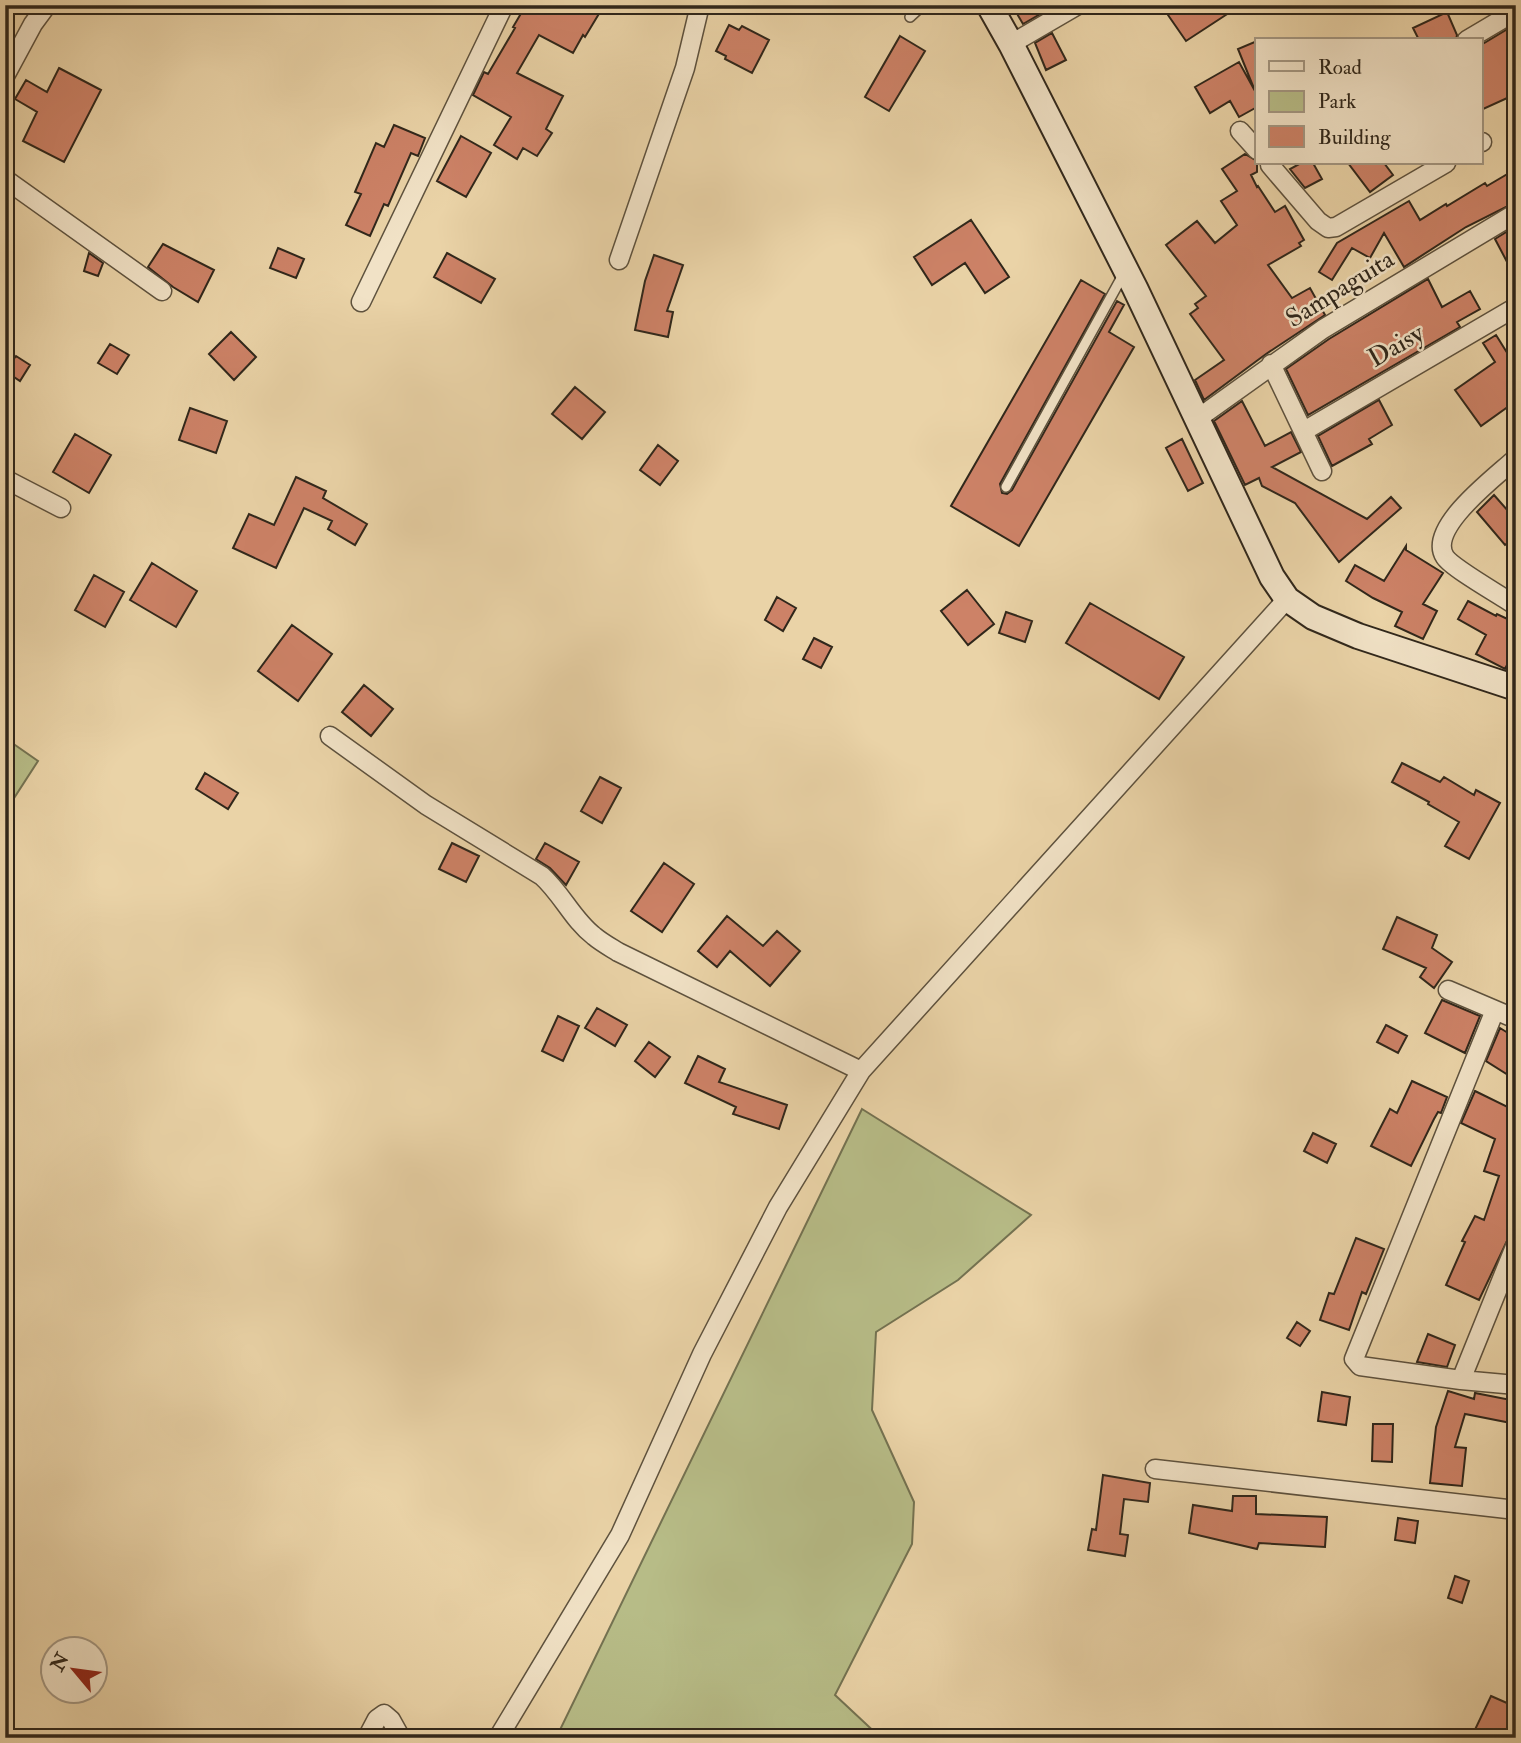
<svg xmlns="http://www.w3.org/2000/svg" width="1521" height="1743" font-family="'IM FELL Double Pica',serif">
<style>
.green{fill:#b7bc87;stroke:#747251;stroke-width:2}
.building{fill:#cd8267;stroke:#30271b;stroke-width:2}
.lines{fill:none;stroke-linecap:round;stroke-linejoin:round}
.lane-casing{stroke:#5e523e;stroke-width:12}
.street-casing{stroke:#5e523e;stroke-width:21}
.secondary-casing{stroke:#30271b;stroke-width:28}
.lane{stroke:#f1e2c6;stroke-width:9}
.street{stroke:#f1e2c6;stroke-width:18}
.secondary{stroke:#f1e2c6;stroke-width:24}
.labels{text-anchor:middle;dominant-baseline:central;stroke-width:5;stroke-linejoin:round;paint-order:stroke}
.street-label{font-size:26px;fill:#30271b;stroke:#f1e2c6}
</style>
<rect width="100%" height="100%" fill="#ead3a7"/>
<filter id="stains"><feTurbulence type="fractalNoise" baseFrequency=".00286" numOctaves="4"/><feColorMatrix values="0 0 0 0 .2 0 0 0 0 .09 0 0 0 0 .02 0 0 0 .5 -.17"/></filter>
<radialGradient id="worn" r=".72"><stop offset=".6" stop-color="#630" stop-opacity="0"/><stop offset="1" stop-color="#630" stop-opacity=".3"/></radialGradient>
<path class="green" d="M 5,738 L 38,761 L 5,812 Z
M 862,1109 L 1031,1215 L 958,1280 L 876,1332 L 872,1410 L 914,1502 L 912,1544 L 835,1695 L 881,1738 L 556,1738 Z"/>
<path class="building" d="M 526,5 L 549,5 L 560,12 L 564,5 L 589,5 L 600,12 L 585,37 L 583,35 L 573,53 L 539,35 L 517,73 L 563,96 L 546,129 L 552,133 L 537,156 L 523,148 L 517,159 L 494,145 L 511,117 L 473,95 L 484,72 L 488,74 L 515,28 L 513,27 Z
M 1012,5 L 1038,5 L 1042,13 L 1023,24 Z
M 1181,5 L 1241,5 L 1186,41 L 1168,15 Z
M 1447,12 L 1457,35 L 1456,40 L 1419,40 L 1413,28 Z
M 1516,24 L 1516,94 L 1481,110 L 1481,45 Z
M 729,25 L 739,30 L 742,26 L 769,40 L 752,73 L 725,59 L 726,56 L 716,51 Z
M 1052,33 L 1066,60 L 1046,70 L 1035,43 Z
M 900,36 L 925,51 L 889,111 L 865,97 Z
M 1257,41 L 1257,107 L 1239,117 L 1230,101 L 1210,113 L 1195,87 L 1239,62 L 1255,91 L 1238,49 Z
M 59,68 L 101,90 L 64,162 L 23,141 L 37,112 L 15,99 L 26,80 L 47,92 Z
M 394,125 L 425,138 L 418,156 L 411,153 L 388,206 L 384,204 L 370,236 L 346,225 L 361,194 L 355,192 L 376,143 L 384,147 Z
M 461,136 L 491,153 L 466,197 L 437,181 Z
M 1245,154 L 1257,161 L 1257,172 L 1251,175 L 1257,187 L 1258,186 L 1275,212 L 1285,206 L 1304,240 L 1299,243 L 1301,246 L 1268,265 L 1292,298 L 1310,288 L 1325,315 L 1266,354 L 1204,400 L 1195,380 L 1224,360 L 1190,314 L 1198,308 L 1195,304 L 1206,296 L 1166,245 L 1197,221 L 1215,243 L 1237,225 L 1221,201 L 1237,191 L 1222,169 Z
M 1301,163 L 1313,163 L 1322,179 L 1305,188 L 1290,169 Z
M 1348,163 L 1384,163 L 1393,175 L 1370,192 Z
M 1516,169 L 1516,202 L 1466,227 L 1404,267 L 1384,233 L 1370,258 L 1352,248 L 1332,280 L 1319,272 L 1337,243 L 1409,201 L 1420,220 L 1446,204 L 1447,206 L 1485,183 L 1487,186 Z
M 971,220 L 1009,277 L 985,293 L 965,263 L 932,285 L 914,257 Z
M 1516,226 L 1516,279 L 1495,239 Z
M 163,244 L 214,270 L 198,302 L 173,287 L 148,267 Z
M 278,248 L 304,259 L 296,278 L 270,268 Z
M 89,253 L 103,263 L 98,276 L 84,271 Z
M 447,253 L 495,279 L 481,303 L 434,277 Z
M 654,255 L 683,265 L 667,311 L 673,312 L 668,337 L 635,330 L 645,281 Z
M 1428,279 L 1442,307 L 1470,291 L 1480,309 L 1457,322 L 1460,327 L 1308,415 L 1286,369 L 1329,339 Z
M 1081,280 L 1105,294 L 1000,484 L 1002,493 L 1007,494 L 1012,490 L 1117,301 L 1124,305 L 1109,332 L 1134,347 L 1019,546 L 951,506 Z
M 231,332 L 256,357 L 234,380 L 209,354 Z
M 1496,335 L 1516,367 L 1516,401 L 1481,426 L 1455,390 L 1495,362 L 1483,343 Z
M 110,344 L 129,355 L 117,374 L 98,363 Z
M 16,356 L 30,365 L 20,381 L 5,371 Z
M 575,387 L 605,412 L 582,439 L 552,414 Z
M 1379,400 L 1392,425 L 1369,439 L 1372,444 L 1332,466 L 1318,436 Z
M 1242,401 L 1265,446 L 1291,432 L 1301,452 L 1272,467 L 1367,519 L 1391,497 L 1401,508 L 1339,562 L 1295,503 L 1262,486 L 1259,478 L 1245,485 L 1214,421 Z
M 190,408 L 227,421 L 216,453 L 179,440 Z
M 75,434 L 111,455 L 89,493 L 53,472 Z
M 1182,439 L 1203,483 L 1188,491 L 1166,448 Z
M 658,445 L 678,461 L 660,485 L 640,470 Z
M 296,477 L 326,491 L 323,498 L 367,524 L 355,545 L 328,529 L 332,521 L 304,508 L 276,568 L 233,548 L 249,514 L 274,525 Z
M 1494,495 L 1516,520 L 1516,537 L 1505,545 L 1477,512 Z
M 1406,546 L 1406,550 L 1443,573 L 1423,604 L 1437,611 L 1423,639 L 1395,626 L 1402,612 L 1373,598 L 1346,581 L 1355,565 L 1384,581 Z
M 152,563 L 197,591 L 176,627 L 130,600 Z
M 94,575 L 124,592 L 105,627 L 75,610 Z
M 967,590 L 994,624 L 968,645 L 941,611 Z
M 777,597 L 796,608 L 783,631 L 765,620 Z
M 1468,601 L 1496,616 L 1497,614 L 1516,623 L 1516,647 L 1505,669 L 1476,654 L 1486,635 L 1458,619 Z
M 1090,603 L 1184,657 L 1159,699 L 1066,643 Z
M 1006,612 L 1032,621 L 1025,642 L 999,633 Z
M 292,625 L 332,654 L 298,701 L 258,671 Z
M 814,638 L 832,647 L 821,668 L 803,659 Z
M 364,685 L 393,709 L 371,736 L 342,712 Z
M 1402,763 L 1440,782 L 1444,777 L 1474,795 L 1476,790 L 1500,803 L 1469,859 L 1445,846 L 1459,822 L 1428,804 L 1429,802 L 1392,782 Z
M 205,773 L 238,793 L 228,809 L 196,789 Z
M 600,777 L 621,788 L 602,823 L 581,811 Z
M 452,843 L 479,856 L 466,882 L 439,869 Z
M 545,843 L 579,862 L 566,885 L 550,868 L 536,859 Z
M 664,863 L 694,884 L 662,932 L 631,911 Z
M 727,916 L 763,946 L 777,931 L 800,951 L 770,986 L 730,951 L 717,967 L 698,951 Z
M 1397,917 L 1437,935 L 1432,948 L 1452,962 L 1434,988 L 1420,977 L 1426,968 L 1383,949 Z
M 1442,1000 L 1480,1016 L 1465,1053 L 1425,1033 Z
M 597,1008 L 627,1025 L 615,1046 L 585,1028 Z
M 558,1016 L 579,1026 L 563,1061 L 542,1051 Z
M 1386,1025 L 1407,1036 L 1398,1053 L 1377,1042 Z
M 1500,1028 L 1516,1038 L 1516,1080 L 1486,1061 Z
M 649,1042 L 670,1057 L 655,1077 L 635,1061 Z
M 698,1056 L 725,1069 L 719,1082 L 787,1105 L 779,1129 L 733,1114 L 736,1107 L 685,1083 Z
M 1412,1081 L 1447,1097 L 1441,1113 L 1438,1112 L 1434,1119 L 1411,1166 L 1371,1146 L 1390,1109 L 1397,1113 Z
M 1475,1091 L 1516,1111 L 1516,1222 L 1479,1300 L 1446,1285 L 1465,1242 L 1462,1241 L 1475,1216 L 1484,1220 L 1499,1176 L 1484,1171 L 1495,1139 L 1461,1123 Z
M 1313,1133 L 1336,1144 L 1327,1163 L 1304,1151 Z
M 1356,1238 L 1384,1249 L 1366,1294 L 1362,1292 L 1349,1330 L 1320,1320 L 1329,1293 L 1334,1294 Z
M 1297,1322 L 1310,1331 L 1300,1346 L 1287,1338 Z
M 1428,1334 L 1455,1345 L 1447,1367 L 1417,1362 Z
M 1448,1391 L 1474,1399 L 1475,1393 L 1516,1401 L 1516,1424 L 1465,1414 L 1455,1447 L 1466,1448 L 1462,1486 L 1430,1483 L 1436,1427 Z
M 1322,1392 L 1350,1397 L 1346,1425 L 1318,1421 Z
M 1373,1424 L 1393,1424 L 1392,1462 L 1372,1461 Z
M 1103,1475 L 1150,1483 L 1148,1502 L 1124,1499 L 1120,1534 L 1128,1535 L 1125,1556 L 1088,1550 L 1092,1529 L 1096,1530 Z
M 1233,1496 L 1256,1496 L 1256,1514 L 1327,1517 L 1325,1547 L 1259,1543 L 1257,1549 L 1189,1533 L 1193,1505 L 1232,1511 Z
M 1398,1518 L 1418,1521 L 1415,1543 L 1395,1540 Z
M 1455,1576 L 1469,1581 L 1462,1603 L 1448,1598 Z
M 1491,1696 L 1516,1707 L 1516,1738 L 1471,1738 Z"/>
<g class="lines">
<defs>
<path id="lane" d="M 910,17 L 923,5
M 1006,487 L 1123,275"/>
<path id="street" d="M 1467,40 L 1516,11
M 1011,44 L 1078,5
M 5,76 L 33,24 L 47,5
M 1240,131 L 1257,150
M 1481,142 L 1482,142
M 1270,165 L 1318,221 L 1328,228 L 1336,227 L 1446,163
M 5,179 L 162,291
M 619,260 L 685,68 L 700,5
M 361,302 L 504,5
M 1271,364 L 1322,471
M 1197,419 L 1323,329 L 1516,213
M 1304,431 L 1516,307
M 1516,458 C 1497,476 1426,528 1445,557 C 1452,568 1502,596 1516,606
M 5,479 L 61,508
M 330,736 L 426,805 L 542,876 C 562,894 573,920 594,936 C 601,942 610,947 618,952 L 861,1071
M 1448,990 L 1516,1019
M 1495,1010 L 1354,1359 L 1360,1366 L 1461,1380 L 1516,1385
M 1461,1380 L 1516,1244
M 1155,1469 L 1516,1510
M 367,1738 L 377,1719 L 384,1714 L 391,1720 L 401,1738
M 498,1738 L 620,1535 L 702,1354 L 778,1207 L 861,1071 L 1287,599"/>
<path id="secondary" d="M 989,5 L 1011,44 L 1135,288 L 1272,577 L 1287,599 L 1313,617 L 1358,636 L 1516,688"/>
</defs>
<use href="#lane" class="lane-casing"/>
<use href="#street" class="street-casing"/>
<use href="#secondary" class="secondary-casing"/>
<use href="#lane" class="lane"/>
<use href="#street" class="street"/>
<use href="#secondary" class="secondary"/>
</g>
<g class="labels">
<g class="street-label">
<text transform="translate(1340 289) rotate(-32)">Sampaguita</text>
<text transform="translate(1396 346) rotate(-30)">Daisy</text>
</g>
</g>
<rect width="1521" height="1743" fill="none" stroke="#ead3a7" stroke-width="28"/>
<rect x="7" y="7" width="1507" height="1729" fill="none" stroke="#30271b" stroke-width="3.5"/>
<rect x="14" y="14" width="1493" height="1715" fill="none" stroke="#30271b" stroke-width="2"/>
<rect x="1255" y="38" width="228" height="126" fill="#f1e2c6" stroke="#a49782" stroke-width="2"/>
<rect x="1269" y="61" width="35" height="10" fill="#f1e2c6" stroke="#a49782" stroke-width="2"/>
<text x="1318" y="74" font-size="21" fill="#30271b">Road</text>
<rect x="1269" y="91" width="35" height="21" fill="#b7bc87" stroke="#a49782" stroke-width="2"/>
<text x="1318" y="108" font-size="21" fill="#30271b">Park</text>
<rect x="1269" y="126" width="35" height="21" fill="#cd8267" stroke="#a49782" stroke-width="2"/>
<text x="1318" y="144" font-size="21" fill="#30271b">Building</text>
<g transform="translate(74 1670) rotate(299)"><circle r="33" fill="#f1e2c6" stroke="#a49782" stroke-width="2"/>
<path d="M0-5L12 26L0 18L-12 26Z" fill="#8f2418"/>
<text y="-10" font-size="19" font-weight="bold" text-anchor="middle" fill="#30271b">N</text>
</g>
<rect width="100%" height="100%" filter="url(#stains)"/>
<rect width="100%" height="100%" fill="url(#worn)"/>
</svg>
